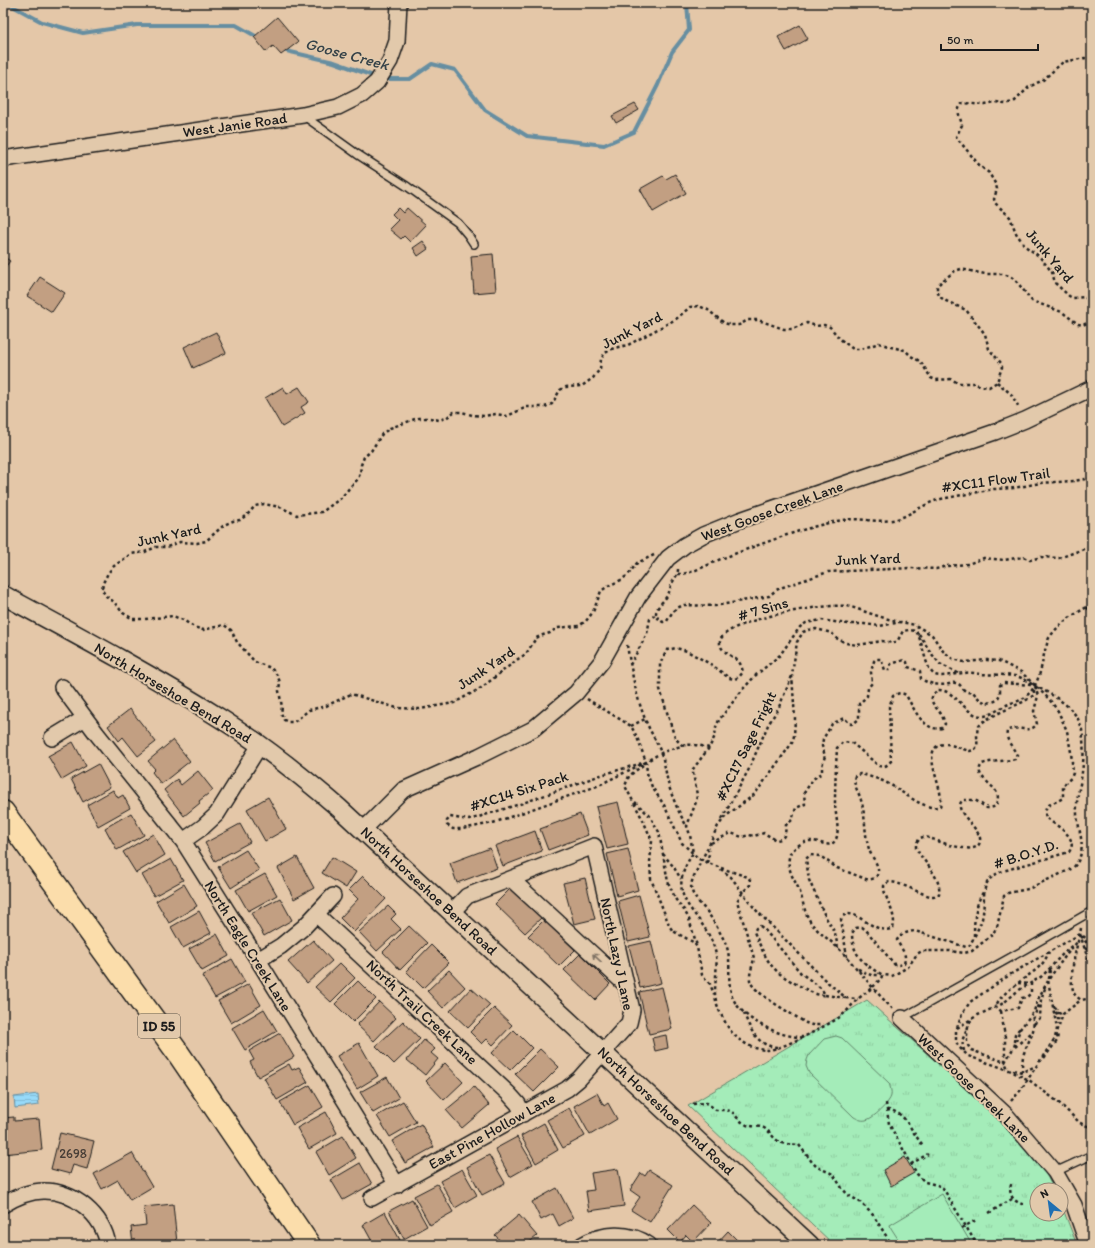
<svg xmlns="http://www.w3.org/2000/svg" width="1095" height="1248" font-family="Itim,sans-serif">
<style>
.grass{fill:url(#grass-tufts);stroke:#60846a}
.pitch{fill:#a4ecb9;stroke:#60846a}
.water{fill:url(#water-rules);stroke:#668ea1}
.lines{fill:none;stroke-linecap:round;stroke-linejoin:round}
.stream{stroke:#668ea1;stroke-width:4}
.building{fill:#c29f82;stroke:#1c1c1c}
.service-casing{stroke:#1c1c1c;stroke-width:10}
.minor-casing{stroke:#1c1c1c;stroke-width:18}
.tertiary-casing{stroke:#1c1c1c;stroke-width:21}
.trunk-casing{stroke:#1c1c1c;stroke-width:25}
.path{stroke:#1c1c1c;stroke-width:2.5;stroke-dasharray:3 3;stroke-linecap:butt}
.service{stroke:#e2c9ab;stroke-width:7}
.minor{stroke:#e2c9ab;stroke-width:15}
.tertiary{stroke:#e2c9ab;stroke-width:18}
.trunk{stroke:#fbddab;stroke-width:22}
.oneway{stroke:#7f7264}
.labels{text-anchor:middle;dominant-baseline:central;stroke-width:4;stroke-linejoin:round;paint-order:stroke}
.number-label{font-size:13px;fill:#463d36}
.shield{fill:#e2c9ab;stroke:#575047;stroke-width:1}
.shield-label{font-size:14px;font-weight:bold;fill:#1c1c1c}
.street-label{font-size:15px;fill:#1c1c1c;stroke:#e2c9ab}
.water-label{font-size:16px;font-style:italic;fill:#354248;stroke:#e2c9ab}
</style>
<defs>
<pattern id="grass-tufts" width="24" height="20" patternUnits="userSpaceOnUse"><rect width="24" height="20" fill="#a4ecb9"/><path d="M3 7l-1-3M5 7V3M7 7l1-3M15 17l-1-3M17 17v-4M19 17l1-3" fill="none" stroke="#8dca9e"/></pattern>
<pattern id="water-rules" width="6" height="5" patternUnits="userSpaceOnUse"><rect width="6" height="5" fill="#97daf9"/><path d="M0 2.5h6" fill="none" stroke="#82bad5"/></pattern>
</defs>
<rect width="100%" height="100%" fill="#e4c7a8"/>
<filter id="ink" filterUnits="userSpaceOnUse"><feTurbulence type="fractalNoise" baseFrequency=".025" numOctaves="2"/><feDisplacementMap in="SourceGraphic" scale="8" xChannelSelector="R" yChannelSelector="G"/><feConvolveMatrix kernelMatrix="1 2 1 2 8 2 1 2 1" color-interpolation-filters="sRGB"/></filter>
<g filter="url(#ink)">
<path class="grass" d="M 867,1000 L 1008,1126 L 1045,1172 L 1054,1190 L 1037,1190 L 1037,1214 L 1061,1214 L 1061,1204 L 1077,1245 L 834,1245 L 688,1106 Z"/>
<path class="pitch" d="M 836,1036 L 842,1038 L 889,1083 C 890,1087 892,1091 891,1096 C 890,1102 873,1119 866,1120 C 861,1121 858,1119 854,1117 L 809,1073 L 806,1066 L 807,1060 L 809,1055 L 824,1039 Z
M 942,1194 L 972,1245 L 902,1245 L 891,1228 L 890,1225 Z"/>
<path class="water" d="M 38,1094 L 39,1105 L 15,1108 L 14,1097 Z"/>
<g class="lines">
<path class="stream" d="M 7,3 L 42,22 L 83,33 L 137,25 L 236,25 L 259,38
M 282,50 L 334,62 L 376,77
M 382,79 L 410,79 L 432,64 L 455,70 L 485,110 L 527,136 L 604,145 L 634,132 L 658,85 L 672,52 L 689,30 L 687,3"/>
</g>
<path class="building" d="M 277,17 L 298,42 L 281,55 L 273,46 L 266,52 L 254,37 Z
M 800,25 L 808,39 L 786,51 L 778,37 Z
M 635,104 L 639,110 L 616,123 L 612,116 Z
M 675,174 L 686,193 L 653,212 L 640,189 L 663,176 L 666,179 Z
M 398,208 L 403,213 L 407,208 L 426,225 L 410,242 L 404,236 L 401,239 L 389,229 L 398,220 L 392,214 Z
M 423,241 L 428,249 L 418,256 L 413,248 Z
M 493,254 L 496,291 L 474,293 L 471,256 Z
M 3,256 L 10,261 L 3,270 Z
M 40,277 L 65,293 L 52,312 L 27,296 Z
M 216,332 L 226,353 L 193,368 L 184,347 Z
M 283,387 L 287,394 L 299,387 L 309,402 L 301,407 L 305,413 L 282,427 L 265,398 Z
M 130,709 L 156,742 L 138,756 L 123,737 L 119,741 L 108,726 Z
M 173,740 L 190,761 L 161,784 L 152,772 L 155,769 L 148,761 Z
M 73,742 L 86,766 L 62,780 L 48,756 Z
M 98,764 L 110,787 L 83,802 L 71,779 Z
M 198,771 L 213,790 L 199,801 L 200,803 L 184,816 L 164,790 L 177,779 L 181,785 Z
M 113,790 L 118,798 L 123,795 L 130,808 L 98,826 L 87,805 Z
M 268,797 L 286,829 L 265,841 L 247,809 Z
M 618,802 L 628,844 L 607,849 L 596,807 Z
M 131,813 L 144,835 L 117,850 L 105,828 Z
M 580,814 L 588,835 L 548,850 L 540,829 Z
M 240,824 L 250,842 L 215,861 L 205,843 Z
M 535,831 L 542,851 L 503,866 L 495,846 Z
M 153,834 L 165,855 L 136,873 L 123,852 Z
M 490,848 L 497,868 L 457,883 L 450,863 Z
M 628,849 L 638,890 L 617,896 L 607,854 Z
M 246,850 L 259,870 L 231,888 L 218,867 Z
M 297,857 L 314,888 L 294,899 L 278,868 Z
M 332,857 L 356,872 L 346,888 L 322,873 Z
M 171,859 L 183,880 L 154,896 L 142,875 Z
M 265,874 L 277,895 L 248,911 L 236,890 Z
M 363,876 L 386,899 L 354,932 L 340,918 L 358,899 L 349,890 Z
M 585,878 L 595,919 L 574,924 L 563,883 Z
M 184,884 L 197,906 L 169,923 L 156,901 Z
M 511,888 L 541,918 L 525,933 L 495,904 Z
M 639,895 L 650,937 L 628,942 L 618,901 Z
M 280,898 L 292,920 L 264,936 L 251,913 Z
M 388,906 L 396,914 L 391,919 L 401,929 L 377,951 L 359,932 Z
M 199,911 L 211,933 L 183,948 L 171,927 Z
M 544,920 L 575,950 L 559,966 L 528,936 Z
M 409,926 L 427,943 L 400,970 L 383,952 Z
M 217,934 L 229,956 L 202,971 L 189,949 Z
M 313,940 L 332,961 L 307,983 L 288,962 Z
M 651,941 L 661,983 L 640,988 L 629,946 Z
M 431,945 L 449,963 L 423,988 L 406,971 Z
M 580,954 L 610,984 L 595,1000 L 564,970 Z
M 232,959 L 245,982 L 215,998 L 202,976 Z
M 340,963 L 355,978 L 331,1002 L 315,987 Z
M 449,970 L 465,987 L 443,1008 L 427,991 Z
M 358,981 L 376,999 L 353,1022 L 335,1004 Z
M 249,984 L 261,1005 L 231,1023 L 218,1001 Z
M 662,987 L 672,1029 L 649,1034 L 639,992 Z
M 471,988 L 490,1005 L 468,1028 L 450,1011 Z
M 379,1002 L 396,1018 L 374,1041 L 357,1025 Z
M 494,1008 L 512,1025 L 493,1045 L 487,1039 L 482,1044 L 470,1032 Z
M 264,1009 L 277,1031 L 245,1050 L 232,1028 Z
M 403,1021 L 420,1039 L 394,1064 L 376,1046 Z
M 514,1030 L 532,1048 L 510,1070 L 492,1053 Z
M 280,1033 L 294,1057 L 258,1077 L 250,1062 L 254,1060 L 249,1051 Z
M 666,1035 L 668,1048 L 655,1051 L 652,1038 Z
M 424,1040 L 435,1049 L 431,1053 L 438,1059 L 425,1075 L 407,1060 Z
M 359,1043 L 378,1076 L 357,1089 L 337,1056 Z
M 540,1049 L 559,1067 L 534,1092 L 515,1074 Z
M 445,1063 L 463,1082 L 444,1100 L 426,1081 Z
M 289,1064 L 292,1070 L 299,1067 L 308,1082 L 277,1100 L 264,1078 Z
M 387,1077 L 399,1098 L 373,1113 L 360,1092 Z
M 310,1085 L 323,1107 L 293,1125 L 280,1102 Z
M 474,1087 L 489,1105 L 462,1128 L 446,1110 Z
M 597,1093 L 604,1106 L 608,1103 L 617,1119 L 590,1135 L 574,1106 Z
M 403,1101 L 416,1122 L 390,1137 L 377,1116 Z
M 569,1108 L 585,1136 L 563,1148 L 547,1120 Z
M 326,1112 L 337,1133 L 309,1149 L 297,1128 Z
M 14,1117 L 14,1121 L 39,1119 L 42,1150 L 3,1154 L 3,1118 Z
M 544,1123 L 558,1150 L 536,1163 L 521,1136 Z
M 421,1124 L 434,1147 L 405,1163 L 392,1141 Z
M 60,1133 L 94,1141 L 87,1169 L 73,1165 L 70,1174 L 51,1169 Z
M 343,1136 L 356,1158 L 329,1175 L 316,1152 Z
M 517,1137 L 533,1164 L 510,1177 L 495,1149 Z
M 132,1153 L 152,1187 L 130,1200 L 118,1180 L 102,1189 L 94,1174 Z
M 489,1155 L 505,1183 L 482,1195 L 467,1167 Z
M 905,1157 L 914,1173 L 891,1186 L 883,1170 Z
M 360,1163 L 372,1184 L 343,1200 L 331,1180 Z
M 462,1169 L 477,1195 L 455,1208 L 440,1181 Z
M 618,1169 L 624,1206 L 589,1211 L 586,1191 L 594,1190 L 591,1173 Z
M 649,1170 L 673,1185 L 650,1222 L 631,1210 L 640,1197 L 630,1190 L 641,1173 L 645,1176 Z
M 437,1184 L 453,1212 L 430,1225 L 414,1196 Z
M 557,1188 L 573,1218 L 559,1226 L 553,1214 L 541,1220 L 532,1202 Z
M 412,1199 L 427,1226 L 404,1239 L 389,1211 Z
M 173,1204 L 177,1243 L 153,1245 L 133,1245 L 131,1227 L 146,1225 L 144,1207 Z
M 692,1205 L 711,1223 L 693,1242 L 686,1235 L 680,1242 L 668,1230 Z
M 385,1212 L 400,1240 L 392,1245 L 374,1245 L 363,1225 Z
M 519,1215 L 537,1236 L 526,1245 L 504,1245 L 495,1235 Z
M 728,1231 L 742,1245 L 715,1245 Z"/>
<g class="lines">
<defs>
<path id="service" d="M 304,116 L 357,154 L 408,187 L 458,223 L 468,235 L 474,244
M 902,1018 L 1022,951 L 1092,911
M 1055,1172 L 1092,1155"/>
<path id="minor" d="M 3,159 L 303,115 L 338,107 L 362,95 L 377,82 L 390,61 L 397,41 L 399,3
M 62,687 L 97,734 L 183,841 L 258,960 L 397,1185
M 52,738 L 85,718
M 363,830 L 403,790 L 479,756 L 533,729 L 576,693 L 602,661 L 638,597 L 668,558 L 685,545 L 703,535 L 740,520 L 995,432 L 1025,420 L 1092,388
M 183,841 L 203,827 L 217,814 L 260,745
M 511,879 L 626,985
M 317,915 L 509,1094 L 518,1104 L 523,1114
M 258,960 L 281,946 L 304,927 L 333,896
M 902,1018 L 1006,1115 L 1055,1172 L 1074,1205 L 1088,1245
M 372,1198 L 567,1089 L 579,1079 L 629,1023 L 632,1010 L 594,846 L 467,896 L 452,912
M 3,1205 C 14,1198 30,1191 44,1191 C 74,1191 103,1215 108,1245
M 582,1245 C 602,1233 629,1231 649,1245"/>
<path id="tertiary" d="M 3,595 C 77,635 152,675 223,720 C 264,746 302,776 339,808 L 810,1245"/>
<path id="trunk" d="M 3,812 L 178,1053 L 309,1245"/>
</defs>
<use href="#service" class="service-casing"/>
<use href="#minor" class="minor-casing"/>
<use href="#tertiary" class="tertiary-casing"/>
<use href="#trunk" class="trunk-casing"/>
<path class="path" d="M 1092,59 L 1085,58 L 1063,62 L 1043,80 L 1029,87 L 1015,101 L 1006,104 L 995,103 L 985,105 L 963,103 C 955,110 960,116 962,125 L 956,137 L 980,166 L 989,173 L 996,185 L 997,189 L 994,199 L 995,203 L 1010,217 L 1016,233 L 1025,246 L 1039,256 L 1052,272 L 1055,283 L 1069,296 L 1073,298 L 1084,297 L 1088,299 L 1090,302 L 1092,313
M 997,382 L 1011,394 L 1020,409
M 654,555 L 637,563 L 628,575 L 621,580 L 608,586 L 601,591 L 593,612 L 586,621 L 579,626 L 557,628 L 550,633 L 543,635 L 536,638 L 526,654 L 518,659 L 481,688 L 454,703 L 420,709 L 397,708 L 351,694 L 326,706 L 309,710 L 294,722 L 288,722 L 284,720 L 281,713 L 282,707 L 279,691 L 280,682 L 277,675 L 271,668 L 255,662 L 237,642 L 231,630 L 224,625 L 203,630 L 194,627 L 183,620 L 173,616 L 145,619 L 133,619 L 123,613 L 114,602 L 106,596 L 102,590 L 103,583 L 108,573 L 114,566 L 131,554 L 145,552 L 156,547 L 167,547 L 180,542 L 197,543 L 206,541 L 224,525 L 233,521 L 240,520 L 248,514 L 255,506 L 264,504 L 280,507 L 297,515 L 322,512 L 341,498 L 351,486 L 357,480 L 360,474 L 361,465 L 364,457 L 371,451 L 382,434 L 390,428 L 418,418 L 430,418 L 439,420 L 446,418 L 454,412 L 462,412 L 472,415 L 484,416 L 496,414 L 507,416 L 527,407 L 545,407 L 552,404 L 560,390 L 566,387 L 582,386 L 593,378 L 600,369 L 601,359 L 605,353 L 614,348 L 628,345 L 676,319 L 690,307 L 699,306 L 708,310 L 724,323 L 731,325 L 739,325 L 748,320 L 758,320 L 784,329 L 792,329 L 807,323 L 816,326 L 824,325 L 830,327 L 840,339 L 853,349 L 861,349 L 879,343 L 891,347 L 905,350 L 911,356 L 921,362 L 931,378 L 936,380 L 951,379 L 958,383 L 973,383 L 981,386 L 989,387 L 997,382 L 1002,367 L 1001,363 L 989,349 L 985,334 L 966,310 L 946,301 L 940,297 L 937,291 L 937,286 L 942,281 L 955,271 L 961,269 L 985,274 L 1002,274 L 1010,276 L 1017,282 L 1032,301 L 1062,312 L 1078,324 L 1083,325 L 1089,322 L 1092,315
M 678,569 C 678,575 675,578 672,583 C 670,587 670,592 667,596 C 661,605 648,613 663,622 L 667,621 L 673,611 L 677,608 L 684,605 L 715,606 L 769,596 L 776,590 L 783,587 L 828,572 L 911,568 L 936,569 L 947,566 L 968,564 L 984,558 L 1004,560 L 1023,557 L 1030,560 L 1041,557 L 1059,558 L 1092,546
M 678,574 C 691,575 712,562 726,557 C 764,543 802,528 842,520 C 860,517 879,524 897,519 C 912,514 925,503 941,499 L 994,489 L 1014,488 L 1040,483 L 1074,481 L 1092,478
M 1087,607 L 1092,614
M 919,634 L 931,653 L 940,664 L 958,673
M 627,645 C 631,670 636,696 645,719 C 650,732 658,743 662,756 C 665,765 666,774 668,783 C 672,797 679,813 686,825
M 630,665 L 647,634 L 650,619 L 656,614
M 587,699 L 631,726 L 637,737 L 646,762
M 631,726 L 645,719
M 683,746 L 676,739 L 673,732 L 660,689 L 660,664 L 667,650 L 676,648 L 687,651 L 712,665 L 729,678 L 735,679 L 739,677 L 743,672 C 742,668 741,664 738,661 C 733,656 719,651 720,642 C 721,620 827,603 846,606 C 853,607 860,610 866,612 C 877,616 888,619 899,622
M 709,748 C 702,746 694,744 687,745 C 673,747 657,754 646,762 L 647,773 L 652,787 L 664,805 L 682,843 L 699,859 L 718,867 L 731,877 L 755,909 L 824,979 L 846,998 L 858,999
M 646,762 L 597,786 L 493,823 L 462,829 L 453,829 L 447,825 L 447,821 L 450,817 L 469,820 L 523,803 L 601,775 Z
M 643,765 L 629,776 L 625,786 L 643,820 L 652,841 L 650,862 L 651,879 L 670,927 L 673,931 L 693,942 L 697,947 L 702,975 L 710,984 L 714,994
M 635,802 L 650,816 L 659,832 L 668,882 L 676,900 L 684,910 L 689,919 L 697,946
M 722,819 L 749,769 L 768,725 L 779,707 L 792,676
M 711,843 L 731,833 L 742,837 L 749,835 L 754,836 L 764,833 L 776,840 C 786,839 785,833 786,825 L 792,820 L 796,808 L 805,804 L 804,793 L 806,790 L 813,779 L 822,773 L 822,766 L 825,756 L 822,746 L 823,739 L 832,724 L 844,718 L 851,724 L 854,723 L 859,719 L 859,704 L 867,696 L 868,688 L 872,683 L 871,672 L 874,661 L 876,659 L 881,659 L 885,670 L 889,670 L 891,664 L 904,660 L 907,662 L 908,667 L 920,671 L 921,679 C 930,684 939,686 949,684 C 951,684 953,682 955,683 C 963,683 961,694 973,692 C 980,701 986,706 997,700 L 1000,694 L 1000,685 L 1003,683 L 1032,685
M 663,854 L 673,866 L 681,879
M 707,863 L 709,854 L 708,850
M 721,868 L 748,877 L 750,880 L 750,885 L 743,892 L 737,901 L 754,958 C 753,965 749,974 750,980 C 751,992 794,1015 806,1023 L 812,1025 L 823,1025
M 760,926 L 764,929 L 800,972 C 808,980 820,984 825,995 C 817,996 809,991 802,987 C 770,971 768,963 754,932 L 756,928 Z
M 1081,928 L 1080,934 L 1011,974 L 970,1002 L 962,1014 L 956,1031 L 956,1042 L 959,1047 L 968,1056 L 1009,1070 L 1029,1080 L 1058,1102 L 1080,1123 L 1092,1128
M 1080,934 C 1076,948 1069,977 1073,990 C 1074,995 1077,997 1081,1000 L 1092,998
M 1080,934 L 1086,953 L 1092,965
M 974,936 C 974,920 975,904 984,891
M 1081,936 L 1092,949
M 1083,936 L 1092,943
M 838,948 L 835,933 L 825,916 L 809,880 L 806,859 L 810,855 L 820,856 L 837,868 L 866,879 C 871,880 877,879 878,872 C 879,864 871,857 869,849 C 864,833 866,816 861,800 C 859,792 852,784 855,776 L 860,774 C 869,776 879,779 887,783 C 900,789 926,813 940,806 C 947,791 915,745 946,744 C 951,744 964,750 970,751 L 974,750 L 977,747 C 978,741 976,734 978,728 C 983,716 1021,706 1034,695 L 1034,688
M 1085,948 L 1092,954
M 847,957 L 841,919 C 851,901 875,938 893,928 C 897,916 887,902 884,890 L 884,886 C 886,884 887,883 889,882 C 898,881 921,894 930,896 L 935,896 L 939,894 C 942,877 923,862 916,848 L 916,844 L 920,838 C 923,837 924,837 926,837 C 934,839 983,861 980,838 C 977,825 951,810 963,800 L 975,800 L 987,808 C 992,808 996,807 997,802 C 1002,789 984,783 980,773 C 979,769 980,767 982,764 C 993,760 1004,762 1015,759 L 1017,756 C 1014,747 1005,741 1007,731 C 1017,724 1029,735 1037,724 L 1034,711 L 1038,696 L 1035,686
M 858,969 L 871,975 L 881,975
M 1049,979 L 1050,968
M 1018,983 L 1031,984 L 1031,993 L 1027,997 L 1022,998 L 1018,1008 L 1001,1011 L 996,1007 C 1004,1004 1011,996 1018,991 C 1026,985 1034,982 1042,976 C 1053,966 1061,954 1073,945
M 825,995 L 846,998
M 1054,1006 L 1058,1017 L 1058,1024
M 1055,1007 L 1060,1014 L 1061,1019
M 893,1009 C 873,990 857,967 838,948 C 829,939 817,932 810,921 C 804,912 803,901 800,892 C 797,884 792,878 790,870 C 788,865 788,857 791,852 C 796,847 804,840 812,841 C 820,841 831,850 836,839 C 840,831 835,813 835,803 C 835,785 836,766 837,748 L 843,742 L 852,743 L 879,766 C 884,767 887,766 891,761 L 889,707 L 893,696 C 898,693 901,692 906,695 C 913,707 924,733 942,728 L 945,724 C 944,721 943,717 941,714 C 935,705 925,700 938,690 C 956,689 966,718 984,716 C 992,715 1001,707 1009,704 C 1012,702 1017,702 1020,700 C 1039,691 1041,667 1045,650 C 1047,646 1047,642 1049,638 C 1060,622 1075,614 1092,604
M 1001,1011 L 1005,1037 L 1005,1062 L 1008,1069
M 744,1013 C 749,1028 758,1047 777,1047
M 1033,1019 L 1040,1003
M 1034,1024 L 1040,1018 L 1041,999 L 1046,986
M 1059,1026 L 1063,1014 L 1081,1000
M 968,1027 C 967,1036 965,1043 971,1050 L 1005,1062 L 1014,1047 L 1020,1029 L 1034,1011 L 1039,997 L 1048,981
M 957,1028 L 978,1015 L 996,1007 C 998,993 1031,976 1041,965 C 1045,961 1047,956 1049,952
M 803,1037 C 781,1038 740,1019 732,996 C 726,979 733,959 725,942 C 720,932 714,922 708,913 C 703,906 694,899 692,891 C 690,886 692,881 694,876 L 718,826 L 726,816 L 755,794 L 792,743 L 794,736 L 795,719 L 792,675 L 797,642 L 803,632 L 808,630 L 816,629 L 832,633 L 836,638 L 846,643 L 857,645 L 882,641 L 894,643 L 898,640 L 903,631 L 909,630 L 916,631 C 923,641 925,670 935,675 C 944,678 956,673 965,673 C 970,672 975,673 980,674 C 992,675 1007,674 1019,677 C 1025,679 1030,683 1035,686 C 1053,695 1078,708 1082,730 C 1084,743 1084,759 1082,772 C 1081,783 1077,794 1077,805 C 1075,829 1091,848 1073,868 L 1028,889 L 1008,893 L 1004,896 L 997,927 L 992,935 L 972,951 L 964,953 L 950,951 L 922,951 L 917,954 L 908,967 L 892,976 L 883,975 C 874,988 870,989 859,998 C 852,1004 847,1012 840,1017 C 826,1026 783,1049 768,1050 C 752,1050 736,1040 728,1027 C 722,1017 715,1004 715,993 C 715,978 719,962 714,947 C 701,908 662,901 693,853 L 690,835 L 687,826 L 696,802 L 697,795 L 693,773 L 693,769 L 709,748 L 715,736 L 716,727 L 719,720 L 743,689 L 756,675 L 780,655 L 800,627 L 806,623 L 821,620 L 848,624 L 864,624 L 880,626 L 901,622 L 915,625 L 932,635 L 943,651 L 953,659 L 964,662 L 987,660 L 999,661 L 1021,672 L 1049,699 L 1058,711 L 1067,731 L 1071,752 L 1073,773 L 1071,778 L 1066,782 L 1063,787 L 1063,798 C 1053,804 1042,804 1046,818 C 1055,825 1080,837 1069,852 L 1003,871 C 977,881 987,896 982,919 C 979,928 974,937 970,945 L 966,947 L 915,931 C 907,932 902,933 897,940 C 900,948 908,954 904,963 L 899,965 L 895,965 L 866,930 L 862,927 L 856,928 L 852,933 C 852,955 865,966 883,975
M 1014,1042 L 1015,1034 L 1020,1028
M 1015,1047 L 1032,1032
M 964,1051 L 962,1041 L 971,1020
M 1044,1058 L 1057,1041 L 1058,1033
M 1013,1070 L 1022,1072 L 1034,1067
M 1022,1072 C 1022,1066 1022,1059 1024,1053 C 1029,1038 1037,1032 1032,1016
M 1011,1101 L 1020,1091 L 1055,1038 L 1057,1029 L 1048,980 L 1067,954 L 1078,941
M 886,1103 L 889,1124 L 917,1174 L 925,1182 L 937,1185 L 943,1188 L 977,1245
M 693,1104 L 707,1103 L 716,1110 C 739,1109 730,1115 745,1124 C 751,1128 758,1125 764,1128 C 770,1131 772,1137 778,1141 C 783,1145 793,1144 799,1145 L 812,1162 L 817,1167 L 833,1174 L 842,1188 L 848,1195 L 860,1202 L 873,1215 L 892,1245
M 887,1110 C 906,1110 912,1135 924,1146
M 911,1164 L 928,1154
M 1011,1184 C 1008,1196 1014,1202 1025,1205
M 989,1213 L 1012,1199
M 962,1228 L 976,1220"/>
<use href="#service" class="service"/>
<use href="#minor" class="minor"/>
<use href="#tertiary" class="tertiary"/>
<use href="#trunk" class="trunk"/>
</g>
<defs><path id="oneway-shaft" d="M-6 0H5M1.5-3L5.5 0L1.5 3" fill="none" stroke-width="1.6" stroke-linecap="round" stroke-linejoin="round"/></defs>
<use class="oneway" href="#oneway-shaft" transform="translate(597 958) rotate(-137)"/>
</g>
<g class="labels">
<g class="number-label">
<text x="73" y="1153">2698</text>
</g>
<rect class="shield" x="138" y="1014" width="42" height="24" rx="3"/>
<g class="shield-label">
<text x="159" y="1026">ID 55</text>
</g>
<g class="street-label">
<text transform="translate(235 125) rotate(-8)">West Janie Road</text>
<text transform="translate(1050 256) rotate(50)">Junk Yard</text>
<text transform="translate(632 330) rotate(-27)">Junk Yard</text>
<text transform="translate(996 480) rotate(-8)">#XC11 Flow Trail</text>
<text transform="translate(772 511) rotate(-20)">West Goose Creek Lane</text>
<text transform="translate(169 535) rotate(-12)">Junk Yard</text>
<text transform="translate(868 559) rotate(-2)">Junk Yard</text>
<text transform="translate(763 609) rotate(-16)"># 7 Sins</text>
<text transform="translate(486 668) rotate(-34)">Junk Yard</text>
<text transform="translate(173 693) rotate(31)">North Horseshoe Bend Road</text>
<text transform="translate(746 746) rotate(-64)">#XC17 Sage Fright</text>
<text transform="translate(519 791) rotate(-18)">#XC14 Six Pack</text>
<text transform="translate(1026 854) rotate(-18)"># B.O.Y.D.</text>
<text transform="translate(429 891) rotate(43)">North Horseshoe Bend Road</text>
<text transform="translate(248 946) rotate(58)">North Eagle Creek Lane</text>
<text transform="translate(617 954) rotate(78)">North Lazy J Lane</text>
<text transform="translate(422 1012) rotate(43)">North Trail Creek Lane</text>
<text transform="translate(974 1088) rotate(44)">West Goose Creek Lane</text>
<text transform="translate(666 1111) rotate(43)">North Horseshoe Bend Road</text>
<text transform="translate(492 1131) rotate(-29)">East Pine Hollow Lane</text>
</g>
<g class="water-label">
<text transform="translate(347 54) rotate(15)">Goose Creek</text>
</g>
</g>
<rect width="1095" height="1248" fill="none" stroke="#e2c9ab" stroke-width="16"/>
<rect x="8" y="8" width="1079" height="1232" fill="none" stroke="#1c1c1c" stroke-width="1.5" filter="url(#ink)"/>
<g transform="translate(1049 1202) rotate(331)"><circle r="19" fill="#e2c9ab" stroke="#938472"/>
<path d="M0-3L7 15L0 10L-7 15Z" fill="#1f6fb2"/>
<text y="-6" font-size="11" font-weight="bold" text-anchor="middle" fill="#1c1c1c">N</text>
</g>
<path d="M941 44v6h97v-6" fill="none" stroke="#1c1c1c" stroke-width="2"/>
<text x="947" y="44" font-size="12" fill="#1c1c1c" stroke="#e2c9ab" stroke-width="3" paint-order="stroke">50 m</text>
</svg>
